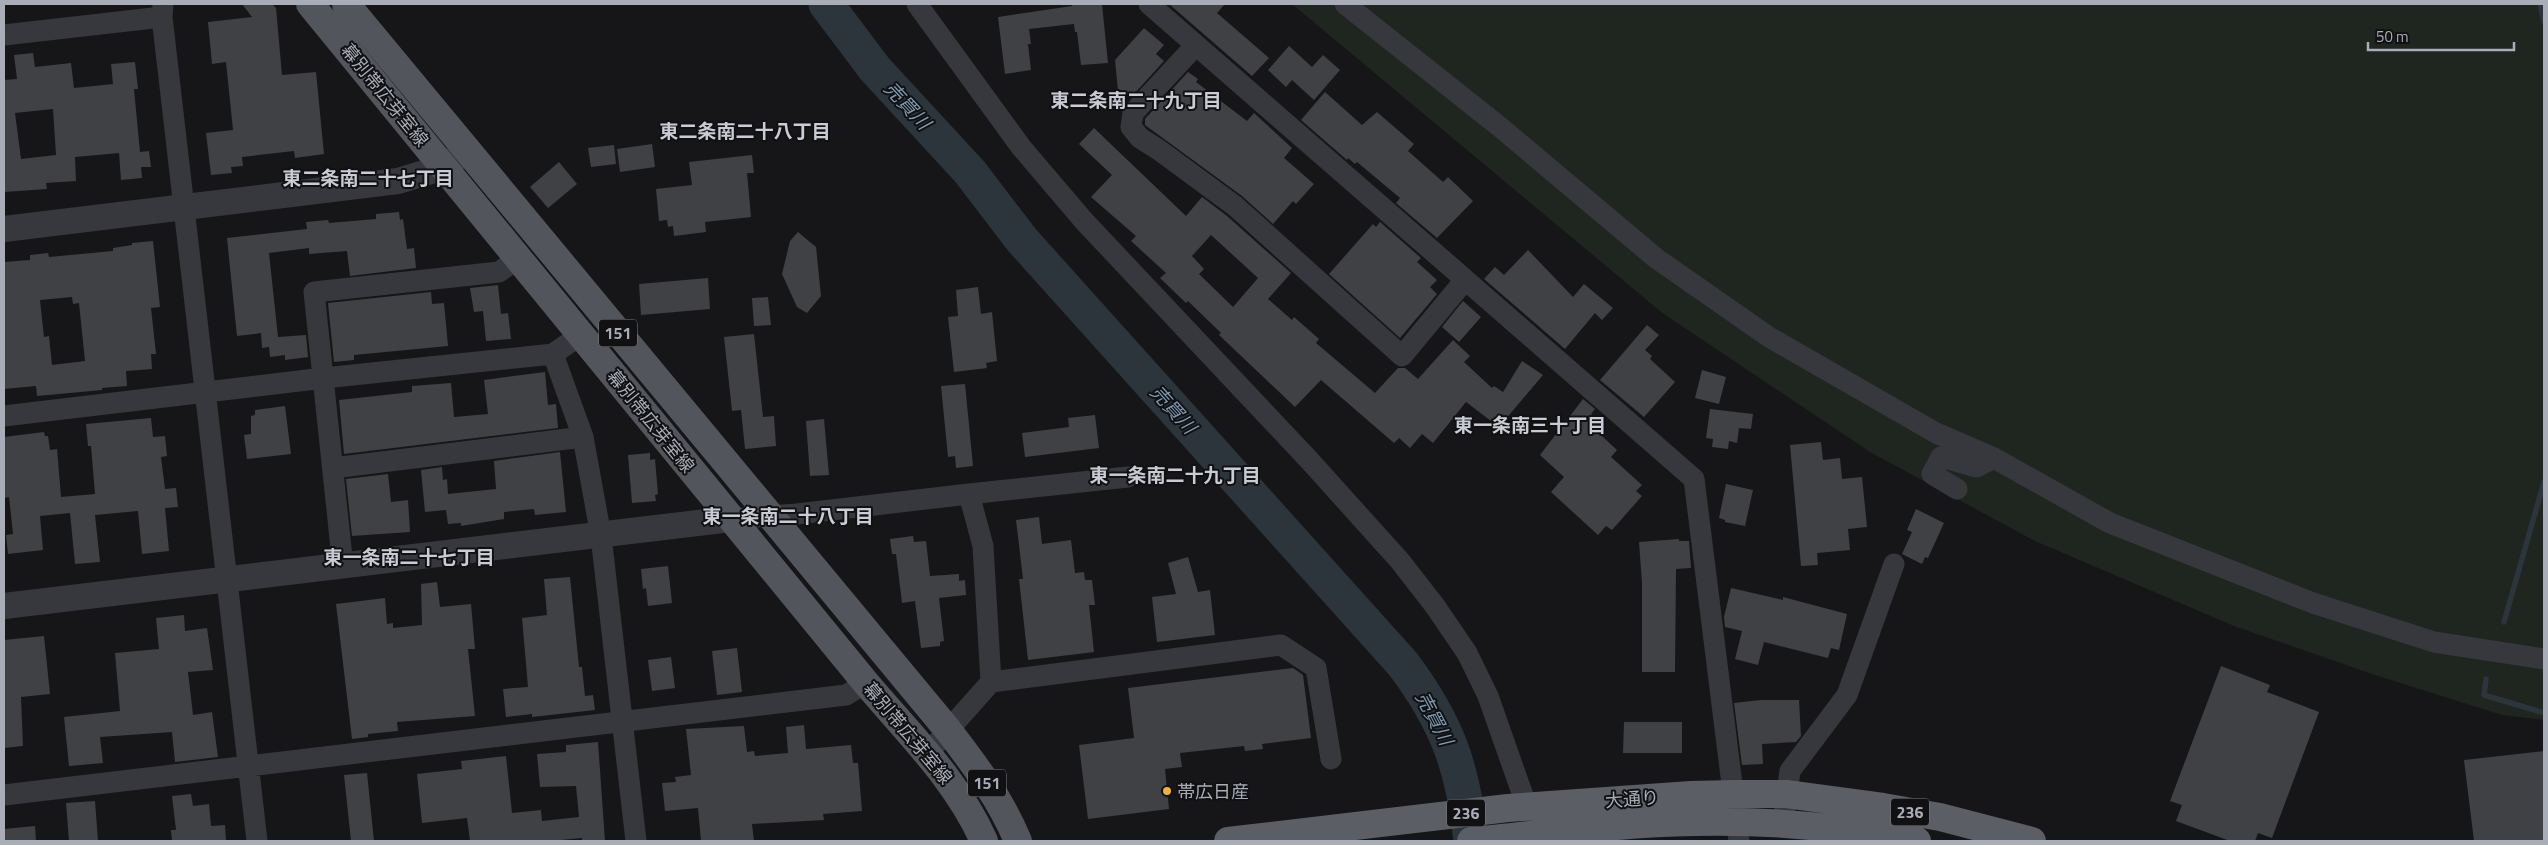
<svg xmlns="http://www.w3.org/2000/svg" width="2548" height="845" font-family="'Titillium Web','Noto Sans JP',sans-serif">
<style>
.green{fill:#1e261f}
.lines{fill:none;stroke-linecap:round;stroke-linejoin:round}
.stream{stroke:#2c353c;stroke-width:5.5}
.river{stroke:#2c353c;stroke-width:35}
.building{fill:#404145;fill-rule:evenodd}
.minor{stroke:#37383d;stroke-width:21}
.tertiary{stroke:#37383d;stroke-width:26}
.primary{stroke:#53555c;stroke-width:28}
.trunk{stroke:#5b5e65;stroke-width:28}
.poi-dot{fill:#f2b134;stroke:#111113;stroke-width:2}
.labels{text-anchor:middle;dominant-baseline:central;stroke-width:4;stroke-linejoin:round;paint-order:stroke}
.shield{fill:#111113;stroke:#7b7e86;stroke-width:1}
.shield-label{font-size:16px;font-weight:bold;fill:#a8adb8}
.street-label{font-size:18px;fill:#a8adb8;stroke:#111113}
.poi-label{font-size:18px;fill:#a8adb8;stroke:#111113;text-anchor:start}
.neighbourhood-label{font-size:19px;font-weight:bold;fill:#c9ccd4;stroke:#111113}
.water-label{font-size:19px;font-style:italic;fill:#7f9bb3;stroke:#111113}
</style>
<rect width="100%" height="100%" fill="#161618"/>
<path class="green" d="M 1292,4 L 2544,4 L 2544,720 L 2502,715 L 2375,675 L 2234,626 L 2035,541 L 1870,452 L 1661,312 Z"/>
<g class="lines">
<path class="stream" d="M 2540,4 L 2544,21
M 2504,622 L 2544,482
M 2486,679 L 2484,695 L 2541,712"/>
<path class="river" d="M 826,4 L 875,69 L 970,172 L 1022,240 L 1403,664 C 1448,724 1463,768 1471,841"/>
</g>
<path class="building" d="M 242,4 L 272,4 L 276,8 L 282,75 L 316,72 L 324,154 L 295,158 L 294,151 L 242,157 L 243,166 L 231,167 L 232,173 L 211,175 L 206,133 L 233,130 L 226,62 L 212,64 L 208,22 L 252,17 Z
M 1072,4 L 1102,4 L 1108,63 L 1081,65 L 1077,32 L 1075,32 L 1074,24 L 1029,29 L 1031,44 L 1028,44 L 1031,70 L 1005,74 L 998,17 L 1072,6 Z
M 1169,4 L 1225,4 L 1217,13 L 1269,58 L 1252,76 Z
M 1144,28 L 1164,45 L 1156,54 L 1164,61 L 1134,94 L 1124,95 L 1123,90 L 1118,91 L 1115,60 Z
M 1289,46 L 1312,67 L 1323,55 L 1340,70 L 1314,100 L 1292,80 L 1286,87 L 1268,70 Z
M 33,53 L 35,67 L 71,63 L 74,88 L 113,84 L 111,64 L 135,62 L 138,89 L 134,89 L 140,152 L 149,151 L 151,167 L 141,167 L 142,178 L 121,180 L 119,153 L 75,157 L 76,181 L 46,183 L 47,189 L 4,192 L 4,80 L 17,79 L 14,55 ZM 53,109 L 56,155 L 21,159 L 15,113 Z
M 1188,72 L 1198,79 L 1196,82 L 1247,121 L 1254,113 L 1292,148 L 1284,158 L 1314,184 L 1296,204 L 1293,201 L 1273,224 L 1242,196 L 1145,125 L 1145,119 Z
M 1325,92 L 1362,125 L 1377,112 L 1414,144 L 1408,151 L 1443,182 L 1448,177 L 1473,201 L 1437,238 L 1396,203 L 1400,198 L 1357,162 L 1355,164 L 1348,158 L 1347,160 L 1301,120 Z
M 1094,128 L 1186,216 L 1202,197 L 1227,216 L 1291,273 L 1268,299 L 1292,320 L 1294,317 L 1319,339 L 1316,343 L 1375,393 L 1398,368 L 1405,368 L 1418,379 L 1453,340 L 1470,356 L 1464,362 L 1492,388 L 1494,386 L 1503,392 L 1522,361 L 1543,375 L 1499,427 L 1466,402 L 1433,443 L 1422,434 L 1410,448 L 1399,438 L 1394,443 L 1321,380 L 1295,407 L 1219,335 L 1221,333 L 1188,301 L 1186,303 L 1160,278 L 1166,273 L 1131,241 L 1136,236 L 1091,197 L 1112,175 L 1079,144 ZM 1211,235 L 1258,278 L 1233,307 L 1199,274 L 1204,269 L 1192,256 Z
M 652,144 L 655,167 L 620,172 L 617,149 Z
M 614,145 L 616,164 L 591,167 L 588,148 Z
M 752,155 L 754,173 L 747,173 L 751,217 L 705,222 L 706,232 L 674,236 L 673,226 L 668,227 L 667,220 L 659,221 L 656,189 L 692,185 L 689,162 Z
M 559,162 L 577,184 L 548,208 L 530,187 Z
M 399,212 L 400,220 L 403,219 L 407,249 L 414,248 L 416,268 L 350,276 L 347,251 L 309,254 L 309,248 L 269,253 L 278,337 L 306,335 L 308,357 L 285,360 L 285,355 L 270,357 L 269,347 L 262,348 L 261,333 L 237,336 L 227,238 L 307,229 L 306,222 L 328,220 L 329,223 L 376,219 L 376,214 Z
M 1380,222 L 1421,258 L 1417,262 L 1437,280 L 1430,287 L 1437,294 L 1400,338 L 1329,274 L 1373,224 L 1376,227 Z
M 798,232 L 816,247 L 821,296 L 807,313 L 797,307 L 782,274 L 790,241 Z
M 153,241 L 160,307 L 151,308 L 156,354 L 151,354 L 152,369 L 126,371 L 127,386 L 102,388 L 102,390 L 37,396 L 36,386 L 4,389 L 4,262 L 30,260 L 30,255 L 48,253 L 49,257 L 113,251 L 113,248 L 132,245 L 132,243 ZM 72,297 L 73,304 L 79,303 L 85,361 L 52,365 L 49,336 L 44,337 L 40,300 Z
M 1528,250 L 1573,297 L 1584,284 L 1613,308 L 1602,320 L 1595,313 L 1565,349 L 1484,279 L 1495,267 L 1504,275 Z
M 708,278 L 710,309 L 641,315 L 639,284 Z
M 498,285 L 501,314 L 508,313 L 511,339 L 486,341 L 483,311 L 474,312 L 470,288 Z
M 978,287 L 981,314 L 992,312 L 997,361 L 986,363 L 987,368 L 954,372 L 948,317 L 958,316 L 956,290 Z
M 431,292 L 432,304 L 444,303 L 448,346 L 354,355 L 354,360 L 334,362 L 328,303 Z
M 768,297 L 771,325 L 754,326 L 752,298 Z
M 1463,301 L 1481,317 L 1459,342 L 1442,327 Z
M 1647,325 L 1659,335 L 1645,350 L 1652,356 L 1650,359 L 1675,382 L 1644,417 L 1600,380 Z
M 754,334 L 763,417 L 774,416 L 776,446 L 745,449 L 741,410 L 732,411 L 724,337 Z
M 1702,370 L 1726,377 L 1719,404 L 1695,398 Z
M 545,372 L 548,405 L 556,404 L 558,428 L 344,454 L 339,400 L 412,392 L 412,386 L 451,383 L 454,417 L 488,414 L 484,380 Z
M 965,384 L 973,466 L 956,468 L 955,456 L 948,457 L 941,386 Z
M 1583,399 L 1595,409 L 1591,414 L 1597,419 L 1591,426 L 1617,450 L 1611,457 L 1642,485 L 1636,491 L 1642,496 L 1612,530 L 1606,526 L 1598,535 L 1551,492 L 1564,477 L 1540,455 Z
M 285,406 L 291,454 L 247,459 L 244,435 L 251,434 L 251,416 L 255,415 L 255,410 Z
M 1710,409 L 1753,414 L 1751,429 L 1739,428 L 1737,443 L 1729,441 L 1728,449 L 1712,447 L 1713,439 L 1706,438 Z
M 1095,415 L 1099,448 L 1025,457 L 1022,433 L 1069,427 L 1068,418 Z
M 151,418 L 153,437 L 165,436 L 167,456 L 161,457 L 165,489 L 176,488 L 178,507 L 165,508 L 169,551 L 142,554 L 138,511 L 95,515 L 100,562 L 75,564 L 70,513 L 40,516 L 43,550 L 8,554 L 6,535 L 13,534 L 9,497 L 4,498 L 4,437 L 44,432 L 45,436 L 48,436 L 50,450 L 57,449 L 61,497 L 95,494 L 91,446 L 88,446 L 86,424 Z
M 824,419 L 829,475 L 810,476 L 806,421 Z
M 1821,442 L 1823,460 L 1840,458 L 1842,479 L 1862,477 L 1867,527 L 1848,529 L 1850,550 L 1817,553 L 1818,565 L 1801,566 L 1790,445 Z
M 560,452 L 566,512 L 535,515 L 534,509 L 504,512 L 504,519 L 461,526 L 461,523 L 448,524 L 446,510 L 425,512 L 421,470 L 442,467 L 443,480 L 447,479 L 448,494 L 496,489 L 494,461 Z
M 650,453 L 650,460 L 655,459 L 658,494 L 655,495 L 656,501 L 632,503 L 628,455 Z
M 388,474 L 391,502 L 408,500 L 410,532 L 352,536 L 346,479 Z
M 1726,484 L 1753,490 L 1745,526 L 1725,522 L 1725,520 L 1719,518 Z
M 1916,509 L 1944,523 L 1928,558 L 1925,557 L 1922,564 L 1902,554 L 1912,532 L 1907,530 Z
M 1039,517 L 1042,544 L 1071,540 L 1075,573 L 1084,572 L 1085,580 L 1092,580 L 1095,605 L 1089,605 L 1094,652 L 1028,660 L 1019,579 L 1023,579 L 1016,520 Z
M 913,536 L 914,542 L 926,541 L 930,576 L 959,574 L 959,581 L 965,580 L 966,595 L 939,598 L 944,641 L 940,642 L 940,646 L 921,648 L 915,601 L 902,603 L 896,554 L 892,554 L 890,539 Z
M 1679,539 L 1679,541 L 1689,541 L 1691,568 L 1676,569 L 1675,672 L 1642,672 L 1642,583 L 1639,542 Z
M 1188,557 L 1198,592 L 1210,590 L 1215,635 L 1157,642 L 1152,597 L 1176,594 L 1168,563 Z
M 668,566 L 672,603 L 648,606 L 646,588 L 643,589 L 641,569 Z
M 570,577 L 579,667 L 582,667 L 585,696 L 593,695 L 595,710 L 532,717 L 532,714 L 506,717 L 503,689 L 528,687 L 522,618 L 547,615 L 544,579 Z
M 437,582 L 440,607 L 471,604 L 475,649 L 468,649 L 475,716 L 397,722 L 398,731 L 368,734 L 368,737 L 352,739 L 336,604 L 385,598 L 387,624 L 393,623 L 393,628 L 422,625 L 421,584 Z
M 1731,588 L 1783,600 L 1783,597 L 1847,614 L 1839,650 L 1831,648 L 1828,658 L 1764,642 L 1758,665 L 1735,659 L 1742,631 L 1725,627 L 1724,617 Z
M 184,615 L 185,631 L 207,628 L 213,670 L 188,672 L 193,715 L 212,712 L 218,757 L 175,762 L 172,732 L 100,737 L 103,763 L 69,766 L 64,717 L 120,711 L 115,653 L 159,649 L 156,618 Z
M 44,636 L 50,694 L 21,697 L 23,746 L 4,748 L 4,640 Z
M 737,648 L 742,692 L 717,695 L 712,651 Z
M 671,657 L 675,688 L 652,691 L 648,660 Z
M 2221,666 L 2270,685 L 2267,692 L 2319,712 L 2272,838 L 2258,833 L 2255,841 L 2230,841 L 2176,821 L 2182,805 L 2170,801 Z
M 1293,668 L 1303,675 L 1311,738 L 1262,744 L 1263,749 L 1245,751 L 1244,746 L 1180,753 L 1182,767 L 1165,769 L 1169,809 L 1088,819 L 1079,745 L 1134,738 L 1128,688 Z
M 1760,700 L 1799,700 L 1801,736 L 1796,742 L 1762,744 L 1763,764 L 1742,765 L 1734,703 Z
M 1624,722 L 1682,722 L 1682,753 L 1623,753 Z
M 804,725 L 806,749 L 851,745 L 853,763 L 858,763 L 862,811 L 823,814 L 824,820 L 752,824 L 754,841 L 701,841 L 698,808 L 665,811 L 662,783 L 676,782 L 675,777 L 691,775 L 686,729 L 744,726 L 747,752 L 754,751 L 755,756 L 788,753 L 786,727 Z
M 598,742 L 605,841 L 582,841 L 582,838 L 549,841 L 470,841 L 467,818 L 422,823 L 417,774 L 462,769 L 461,761 L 506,756 L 512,813 L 541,810 L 542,821 L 579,817 L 576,786 L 540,787 L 537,754 L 566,752 L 566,745 Z
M 2544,751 L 2544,841 L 2474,841 L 2464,760 Z
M 367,773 L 374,841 L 351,841 L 344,775 Z
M 191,794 L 193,806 L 209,804 L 211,826 L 225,825 L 226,841 L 172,841 L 171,830 L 176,830 L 172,796 Z
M 95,801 L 98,841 L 69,841 L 66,803 Z
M 35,826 L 36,841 L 4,841 L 4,829 Z"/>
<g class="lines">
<path class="minor" d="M 163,4 L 162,17 L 257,841
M 917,4 L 1021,147 L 1084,221 L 1310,461 L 1400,561 L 1435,606 L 1467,653 L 1488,696 L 1527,807
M 1149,4 L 1694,479 L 1739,841
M 1345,4 L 1500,127 L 1657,259 L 1769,337 L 1936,433 L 1994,458 L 2110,523 L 2313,603 L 2434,642 L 2544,659
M 4,35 L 162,17
M 1196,45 L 1133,113 L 1131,127 L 1140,138 L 1159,150 L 1235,206 L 1402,356 L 1465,280
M 553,354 L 583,437 L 601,536 L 636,841
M 4,416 L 324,378 L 553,354 L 582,334
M 333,468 L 583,437
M 1957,489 L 1932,474 L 1941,457 L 1976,467 L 1994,458
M 969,494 L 1128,477
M 731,519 L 797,514 L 969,494 L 983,546 L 991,682 L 928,753
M 343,567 L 314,292 L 499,272 L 518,258
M 991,682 L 1281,645 L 1316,668 L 1331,759
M 4,795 L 846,695 L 866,683
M 1783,823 L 1790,771 L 1847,695 L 1894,564"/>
<path class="tertiary" d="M 4,229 L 398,181 L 444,167 L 467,150
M 4,606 L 731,519"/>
<path class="primary" d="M 310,4 L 866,683 C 909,734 957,780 984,841
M 346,4 L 948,730 C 975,765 1001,800 1018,841"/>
<path class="trunk" d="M 1228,841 L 1508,808 L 1691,795 L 1734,794 L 1786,794 L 1883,807 L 1940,817 L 2032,841
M 1471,841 C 1545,834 1620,823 1694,822 C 1769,820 1843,827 1917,841"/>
</g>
<circle class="poi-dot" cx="1167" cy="791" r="5"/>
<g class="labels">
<g class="shield">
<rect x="599" y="319.5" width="38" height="27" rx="4"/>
<rect x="968" y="769.5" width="38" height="27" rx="4"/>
<rect x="1891" y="798.5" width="38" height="27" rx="4"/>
<rect x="1447" y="799.5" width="38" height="27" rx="4"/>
</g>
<g class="shield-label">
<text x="618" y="333">151</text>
<text x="987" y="783">151</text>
<text x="1910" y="812">236</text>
<text x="1466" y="813">236</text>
</g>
<g class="street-label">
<text transform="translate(385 95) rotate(51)">幕別帯広芽室線</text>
<text transform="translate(651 421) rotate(51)">幕別帯広芽室線</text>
<text transform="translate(908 733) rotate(50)">幕別帯広芽室線</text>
<text transform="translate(1632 799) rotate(-4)">大通り</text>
</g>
<g class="poi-label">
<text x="1177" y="791">帯広日産</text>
</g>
<g class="neighbourhood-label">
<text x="1136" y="99">東二条南二十九丁目</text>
<text x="745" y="130">東二条南二十八丁目</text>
<text x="368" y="177">東二条南二十七丁目</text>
<text x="1530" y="424">東一条南三十丁目</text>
<text x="1175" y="474">東一条南二十九丁目</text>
<text x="788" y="515">東一条南二十八丁目</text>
<text x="409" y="556">東一条南二十七丁目</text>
</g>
<g class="water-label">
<text transform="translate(908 105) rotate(47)">売買川</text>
<text transform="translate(1174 409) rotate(48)">売買川</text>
<text transform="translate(1435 718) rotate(62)">売買川</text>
</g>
</g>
<rect width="2548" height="845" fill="none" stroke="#a8adb8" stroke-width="10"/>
<path d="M2368 42v8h146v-8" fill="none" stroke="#a8adb8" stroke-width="2.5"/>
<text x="2376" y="42" font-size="15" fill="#a8adb8" stroke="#111113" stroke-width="4" paint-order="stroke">50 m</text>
</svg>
